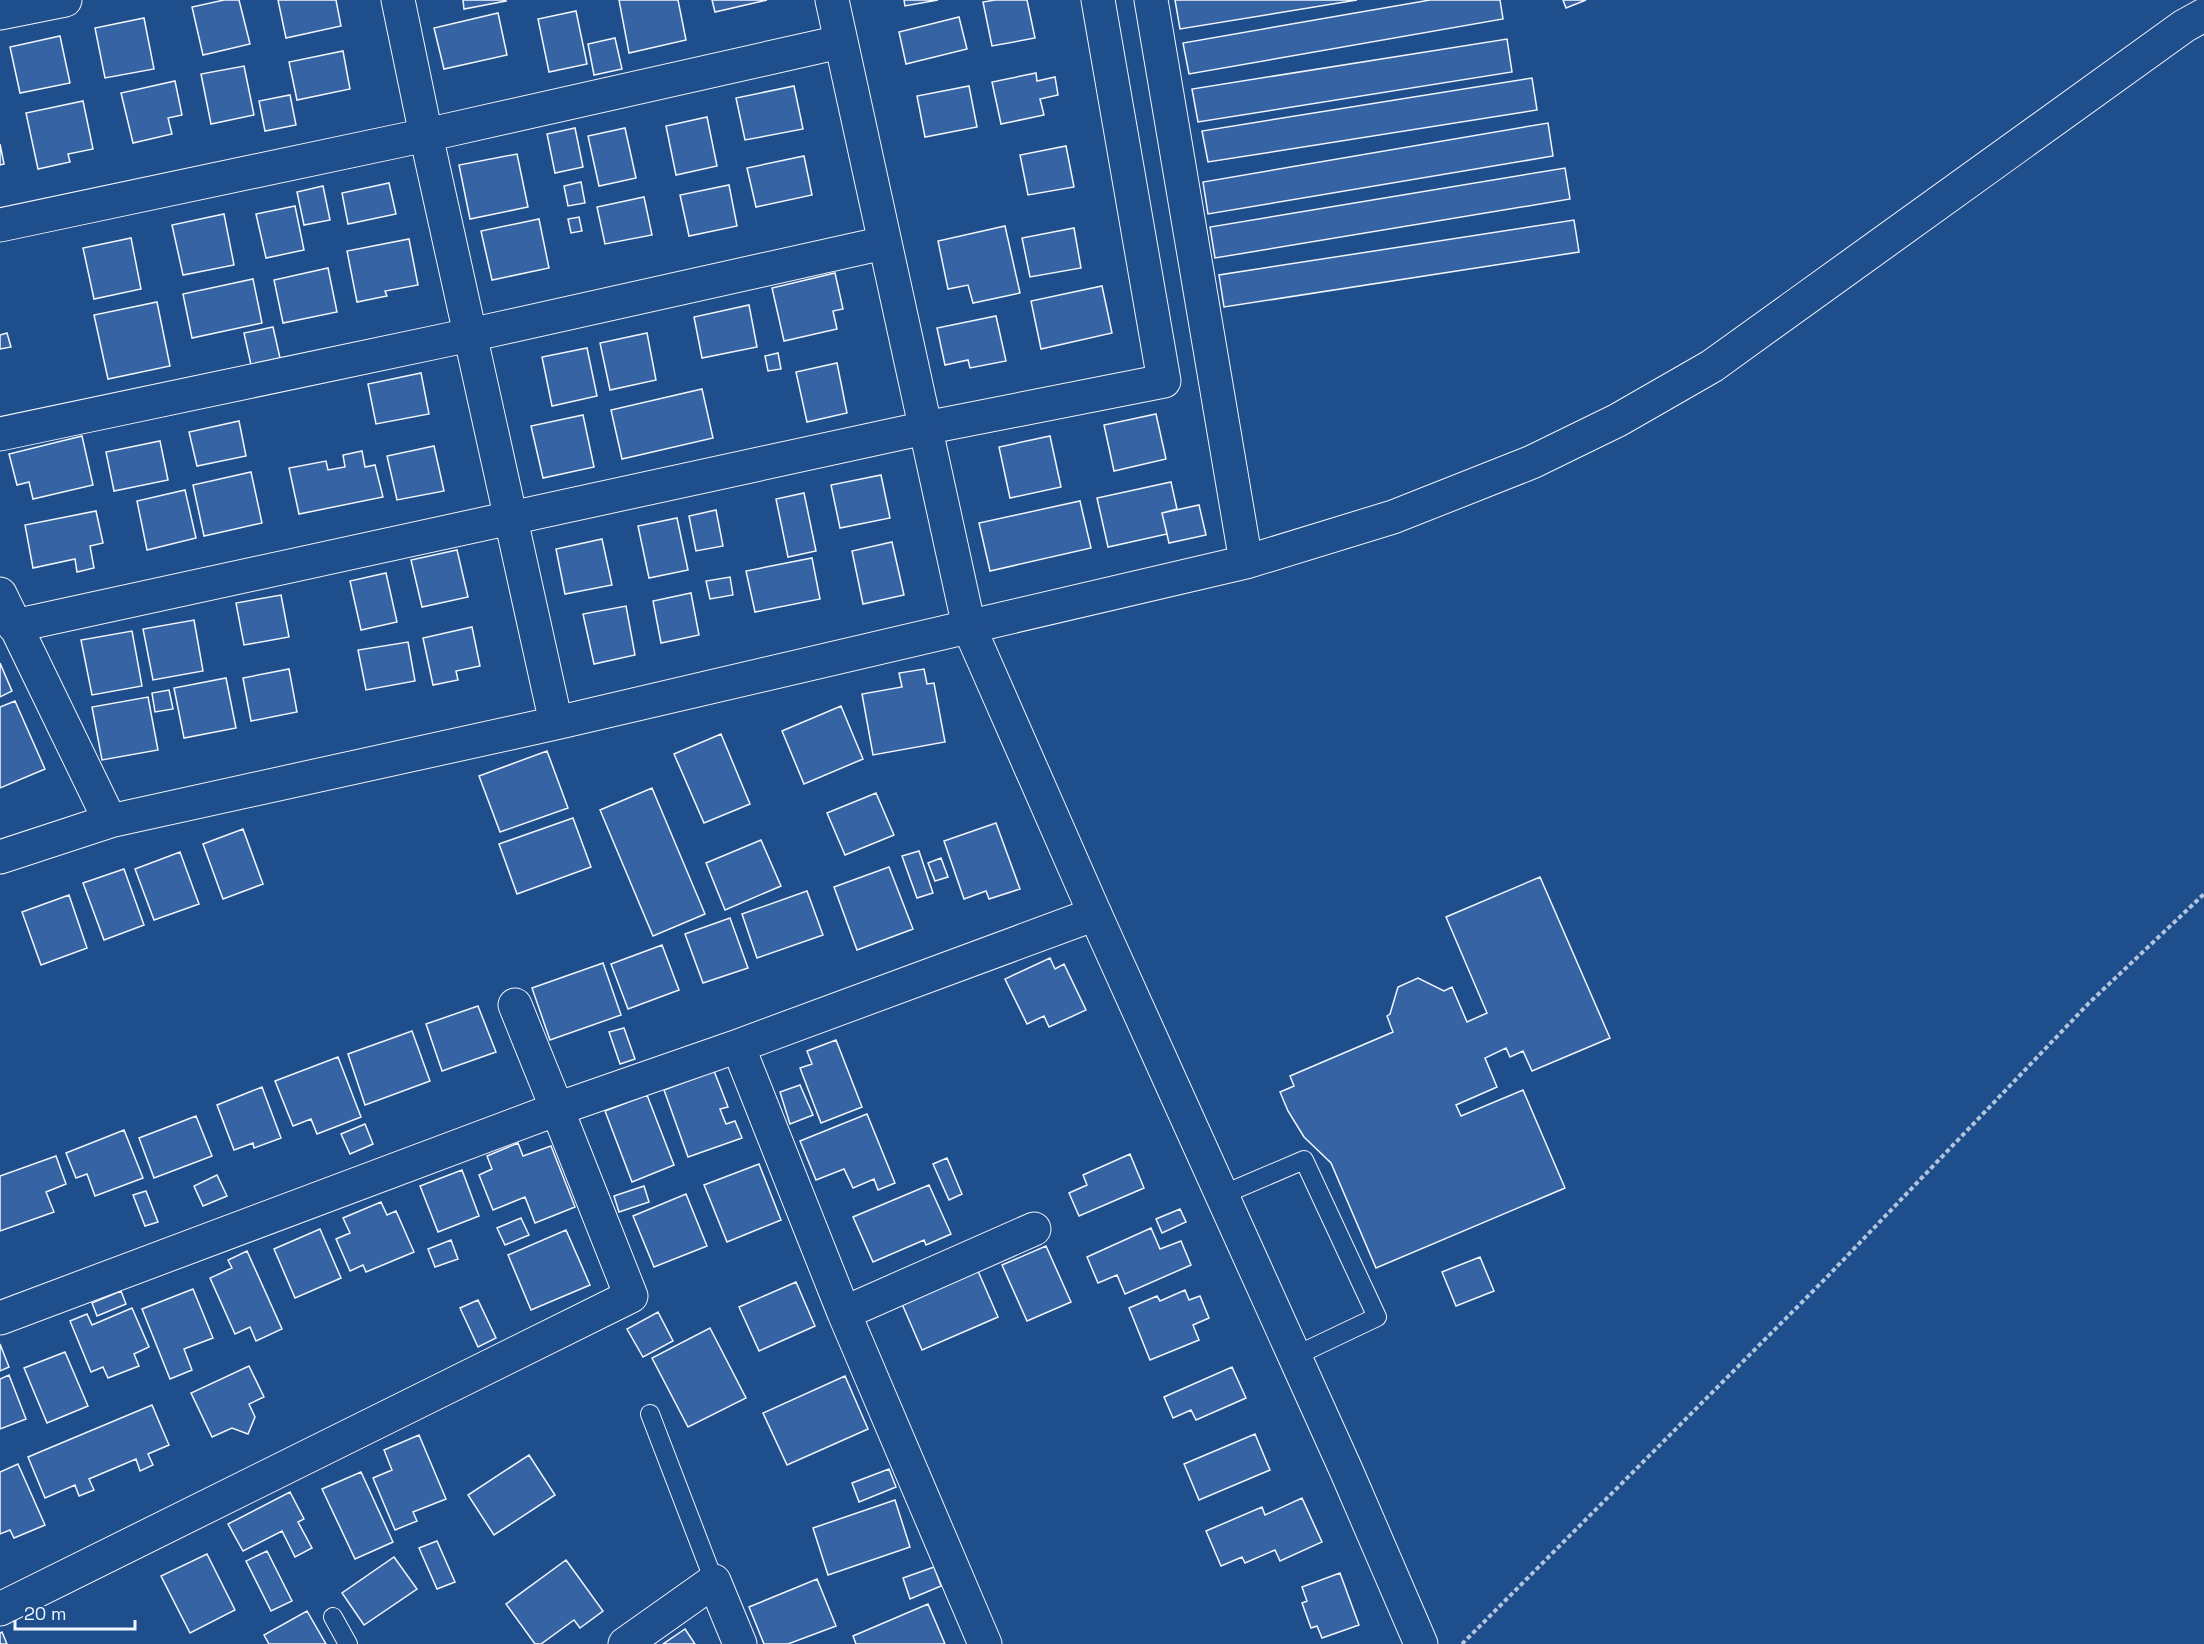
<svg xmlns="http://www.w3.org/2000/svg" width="2204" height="1644" font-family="'Space Grotesk',sans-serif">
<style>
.building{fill:#3563a3;stroke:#f2f6ff;stroke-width:1.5}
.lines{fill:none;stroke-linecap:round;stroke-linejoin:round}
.service-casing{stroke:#f2f6ff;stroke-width:20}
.minor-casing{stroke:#f2f6ff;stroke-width:35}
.tertiary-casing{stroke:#f2f6ff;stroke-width:35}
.path{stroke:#b3c4dc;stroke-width:4;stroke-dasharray:4.5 3;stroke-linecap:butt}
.service{stroke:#1f4e8c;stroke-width:18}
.minor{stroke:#1f4e8c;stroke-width:33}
.tertiary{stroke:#1f4e8c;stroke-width:33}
</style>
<rect width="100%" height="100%" fill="#1f4e8c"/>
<path class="building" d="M 224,0 L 239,0 L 250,44 L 203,55 L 192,7 Z
M 278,0 L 336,0 L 341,26 L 286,38 Z
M 463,0 L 505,0 L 506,1 L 464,9 Z
M 619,0 L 678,0 L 686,40 L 629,53 Z
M 712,0 L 767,0 L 715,12 Z
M 904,0 L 938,0 L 905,6 Z
M 995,0 L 1027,0 L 1035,38 L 992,46 L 983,2 Z
M 1175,0 L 1357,0 L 1180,29 Z
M 1430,0 L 1500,0 L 1503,19 L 1189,74 L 1183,43 Z
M 1563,0 L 1586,0 L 1566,8 Z
M 576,11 L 587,64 L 549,72 L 538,19 Z
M 498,13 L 507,55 L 444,69 L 434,28 Z
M 959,17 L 967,49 L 906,64 L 899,32 Z
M 144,18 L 154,69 L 105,78 L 95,28 Z
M 60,36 L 70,83 L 20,93 L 10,47 Z
M 615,38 L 622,69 L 594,75 L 588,44 Z
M 1507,39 L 1512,72 L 1198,122 L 1192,89 Z
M 343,51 L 350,89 L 297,100 L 289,62 Z
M 244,66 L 254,115 L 211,124 L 201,74 Z
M 1036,73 L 1037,81 L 1055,77 L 1058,95 L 1040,99 L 1044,115 L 1001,124 L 992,82 Z
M 1532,78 L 1537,110 L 1208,162 L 1202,131 Z
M 175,81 L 182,115 L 168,118 L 172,134 L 133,143 L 121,93 Z
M 794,86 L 803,129 L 745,140 L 736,98 Z
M 969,86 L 977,127 L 925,137 L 917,96 Z
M 290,95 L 296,125 L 265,131 L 259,101 Z
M 83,101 L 93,149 L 68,154 L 70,162 L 38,169 L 26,113 Z
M 707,117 L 717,166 L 676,175 L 666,126 Z
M 1548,123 L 1553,156 L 1208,214 L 1203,182 Z
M 575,128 L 583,167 L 555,173 L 547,134 Z
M 625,128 L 636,178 L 599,186 L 588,136 Z
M 0,144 L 4,164 L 0,165 Z
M 1066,146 L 1074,187 L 1028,195 L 1020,155 Z
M 517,154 L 528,207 L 470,219 L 459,165 Z
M 804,156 L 812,195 L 756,207 L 747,168 Z
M 1565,168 L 1570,199 L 1215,258 L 1210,227 Z
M 581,182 L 585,203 L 568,206 L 564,186 Z
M 389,183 L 396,214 L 348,224 L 342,193 Z
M 729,185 L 737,226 L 689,236 L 680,195 Z
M 323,186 L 330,220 L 304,225 L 297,192 Z
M 644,197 L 652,235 L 605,244 L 597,207 Z
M 295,206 L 304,250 L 266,258 L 256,214 Z
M 224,214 L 234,265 L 183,275 L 172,225 Z
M 579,217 L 582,231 L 571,233 L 568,219 Z
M 539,219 L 549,268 L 492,280 L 481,231 Z
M 1574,220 L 1579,252 L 1224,307 L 1219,275 Z
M 1005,226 L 1020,293 L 973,303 L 968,285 L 948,289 L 938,241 Z
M 1074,228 L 1081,268 L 1030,277 L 1022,238 Z
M 131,238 L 141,289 L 94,299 L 83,248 Z
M 409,239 L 418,285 L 385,291 L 387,296 L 357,302 L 347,251 Z
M 328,268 L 337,312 L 283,323 L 274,280 Z
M 835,273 L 843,309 L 833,311 L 837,329 L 784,341 L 772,288 Z
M 253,279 L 262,323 L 192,338 L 183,294 Z
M 1102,286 L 1112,333 L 1041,349 L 1031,301 Z
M 157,302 L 170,366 L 108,379 L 94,315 Z
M 749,305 L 757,347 L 702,358 L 694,317 Z
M 996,316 L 1006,361 L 970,368 L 968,360 L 945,365 L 937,328 Z
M 273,327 L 280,358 L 251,365 L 244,333 Z
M 7,333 L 11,347 L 0,349 L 0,335 Z
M 647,333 L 656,380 L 610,390 L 600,343 Z
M 587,348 L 597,396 L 552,406 L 542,357 Z
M 778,353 L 781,369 L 768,371 L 765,356 Z
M 837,363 L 847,413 L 807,422 L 796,372 Z
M 421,373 L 429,414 L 376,424 L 368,384 Z
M 702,389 L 713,438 L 622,459 L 611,410 Z
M 1156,414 L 1166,459 L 1114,471 L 1104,425 Z
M 583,415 L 594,467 L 543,478 L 531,426 Z
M 239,421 L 246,456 L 197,466 L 189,432 Z
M 82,436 L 93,485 L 33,499 L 29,482 L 17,485 L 9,454 Z
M 1050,436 L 1061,487 L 1010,498 L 999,447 Z
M 160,441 L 168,480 L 114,491 L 106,452 Z
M 434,446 L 444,491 L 397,500 L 387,456 Z
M 362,451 L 365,467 L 375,465 L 383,497 L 299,514 L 289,468 L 326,461 L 328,470 L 345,467 L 343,455 Z
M 251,472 L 262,523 L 204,536 L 193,485 Z
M 881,475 L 890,518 L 840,528 L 831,485 Z
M 1171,482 L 1177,509 L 1162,513 L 1167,534 L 1108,547 L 1097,498 Z
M 185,490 L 196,538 L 147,550 L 137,501 Z
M 804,493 L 816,551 L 788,557 L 776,499 Z
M 1080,501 L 1091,548 L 990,571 L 979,523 Z
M 1199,505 L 1206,535 L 1169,543 L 1162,513 Z
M 716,510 L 723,546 L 696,551 L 689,516 Z
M 96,511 L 103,543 L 90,546 L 94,568 L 77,572 L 75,559 L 33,568 L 25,525 Z
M 677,518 L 688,570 L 649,578 L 638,526 Z
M 602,539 L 612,585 L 565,594 L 556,549 Z
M 892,542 L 904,595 L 863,604 L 852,551 Z
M 457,550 L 468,597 L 422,607 L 411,560 Z
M 812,558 L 820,599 L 755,612 L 746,571 Z
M 386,573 L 397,622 L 361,630 L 350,581 Z
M 730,577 L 733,595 L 710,599 L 706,581 Z
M 691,593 L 699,635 L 661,643 L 653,601 Z
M 281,595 L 289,637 L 244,645 L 236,603 Z
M 626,606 L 635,655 L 594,664 L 583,614 Z
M 194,620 L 203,671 L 153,680 L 143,629 Z
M 472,627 L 480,666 L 456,671 L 458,680 L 433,685 L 423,638 Z
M 132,631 L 142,686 L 92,695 L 81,640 Z
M 408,642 L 415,681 L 366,690 L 358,650 Z
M 0,663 L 12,691 L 0,697 Z
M 289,669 L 297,712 L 251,721 L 243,678 Z
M 924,669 L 927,684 L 934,683 L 945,742 L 873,755 L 862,694 L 902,687 L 899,673 Z
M 226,678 L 236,728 L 184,738 L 174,688 Z
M 169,690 L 173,709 L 155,712 L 152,693 Z
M 148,697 L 158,750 L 102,760 L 92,707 Z
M 15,701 L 45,769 L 0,788 L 0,707 Z
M 841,706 L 863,759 L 804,784 L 782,731 Z
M 721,734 L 750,804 L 704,823 L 674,754 Z
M 547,751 L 568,808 L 500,832 L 479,776 Z
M 652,788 L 705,914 L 653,936 L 600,810 Z
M 876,793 L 894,835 L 845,855 L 827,813 Z
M 573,818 L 591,867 L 517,894 L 499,844 Z
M 996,823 L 1020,889 L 989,899 L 986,891 L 964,899 L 944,841 Z
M 243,829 L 263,884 L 223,899 L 203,844 Z
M 761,840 L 781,886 L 725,910 L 706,863 Z
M 919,851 L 933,893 L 917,898 L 902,856 Z
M 180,852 L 199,904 L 154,920 L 135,869 Z
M 941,858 L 948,877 L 935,881 L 928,863 Z
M 889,867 L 913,929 L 857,950 L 834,887 Z
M 124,869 L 144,925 L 104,940 L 83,883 Z
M 1540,877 L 1610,1038 L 1532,1071 L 1523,1051 L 1510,1057 L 1506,1048 L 1485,1058 L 1497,1087 L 1456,1105 L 1461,1116 L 1523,1090 L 1565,1188 L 1376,1268 L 1331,1163 L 1304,1137 L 1288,1111 L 1280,1092 L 1294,1086 L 1290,1076 L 1393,1032 L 1387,1016 L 1390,1014 L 1398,987 L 1418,978 L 1444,991 L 1452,987 L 1467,1022 L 1487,1013 L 1446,917 Z
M 807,891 L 823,935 L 757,958 L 742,914 Z
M 69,895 L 87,948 L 41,965 L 22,912 Z
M 730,918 L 748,968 L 703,983 L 685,934 Z
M 662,945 L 679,990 L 628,1009 L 611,964 Z
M 1050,958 L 1055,969 L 1064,964 L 1086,1010 L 1049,1027 L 1044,1016 L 1027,1024 L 1005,979 Z
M 603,963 L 621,1015 L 550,1040 L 532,988 Z
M 478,1006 L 496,1052 L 442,1071 L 426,1024 Z
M 624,1028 L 635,1059 L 620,1064 L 609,1032 Z
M 412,1031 L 430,1081 L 365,1105 L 348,1054 Z
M 836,1040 L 862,1107 L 821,1123 L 800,1068 L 812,1064 L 807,1051 Z
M 338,1057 L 361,1117 L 317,1134 L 311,1119 L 293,1126 L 275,1081 Z
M 714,1071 L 728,1107 L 720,1109 L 726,1124 L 735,1121 L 742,1138 L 688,1157 L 664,1090 Z
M 800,1085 L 813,1115 L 790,1124 L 780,1092 Z
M 262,1087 L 281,1138 L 254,1148 L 253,1143 L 234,1150 L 217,1105 Z
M 647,1095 L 674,1165 L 632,1182 L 605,1111 Z
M 867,1114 L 895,1183 L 878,1190 L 874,1179 L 853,1188 L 844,1169 L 816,1180 L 800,1141 Z
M 196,1116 L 212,1156 L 154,1178 L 139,1138 Z
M 365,1124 L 373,1144 L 350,1154 L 341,1134 Z
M 124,1130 L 143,1178 L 95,1196 L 87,1174 L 76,1178 L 66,1153 Z
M 518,1143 L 523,1156 L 551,1146 L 575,1207 L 535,1223 L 525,1197 L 493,1210 L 479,1175 L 492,1169 L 487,1156 Z
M 1130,1154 L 1144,1188 L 1079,1216 L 1069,1193 L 1087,1185 L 1083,1175 Z
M 56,1156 L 66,1184 L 46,1192 L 54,1212 L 0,1231 L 0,1176 Z
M 947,1158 L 962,1194 L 949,1200 L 933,1164 Z
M 759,1164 L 781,1220 L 727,1242 L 704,1185 Z
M 462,1170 L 479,1216 L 438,1232 L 420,1186 Z
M 217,1175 L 227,1196 L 203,1206 L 194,1186 Z
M 929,1185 L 951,1234 L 926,1245 L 924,1240 L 873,1262 L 853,1217 Z
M 644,1186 L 649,1202 L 619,1212 L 614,1196 Z
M 146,1191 L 158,1222 L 145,1226 L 133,1195 Z
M 686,1194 L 707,1246 L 654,1267 L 633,1216 Z
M 381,1202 L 387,1215 L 396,1211 L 414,1252 L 366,1272 L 363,1265 L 350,1271 L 336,1239 L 350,1233 L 343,1218 Z
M 1180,1209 L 1186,1222 L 1162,1233 L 1156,1219 Z
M 521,1218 L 529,1235 L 505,1245 L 497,1228 Z
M 1151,1228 L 1160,1249 L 1181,1241 L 1191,1265 L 1125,1294 L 1117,1275 L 1098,1283 L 1087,1257 Z
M 320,1229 L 341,1278 L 295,1298 L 274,1249 Z
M 566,1230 L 590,1285 L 531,1310 L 508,1255 Z
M 451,1240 L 458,1259 L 435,1267 L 428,1249 Z
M 1046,1246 L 1071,1302 L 1027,1321 L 1002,1265 Z
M 247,1251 L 282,1329 L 256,1341 L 250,1327 L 235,1334 L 210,1278 L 232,1268 L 228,1260 Z
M 1480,1257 L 1494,1291 L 1456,1306 L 1442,1272 Z
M 978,1271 L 998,1317 L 922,1350 L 902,1304 Z
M 796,1282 L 815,1326 L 759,1351 L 739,1307 Z
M 193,1289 L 213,1338 L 184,1349 L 192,1370 L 170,1379 L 142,1309 Z
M 1185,1290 L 1189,1300 L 1200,1296 L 1209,1318 L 1193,1325 L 1199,1340 L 1150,1360 L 1129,1308 L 1157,1296 L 1160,1301 Z
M 121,1291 L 126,1304 L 97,1316 L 92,1303 Z
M 478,1300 L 496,1338 L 478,1347 L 460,1308 Z
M 132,1308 L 149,1347 L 134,1354 L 139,1366 L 108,1378 L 103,1367 L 91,1372 L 70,1321 L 87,1314 L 92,1325 Z
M 658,1312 L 673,1341 L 643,1357 L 627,1329 Z
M 710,1328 L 746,1398 L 688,1427 L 652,1358 Z
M 0,1344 L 9,1367 L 0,1371 Z
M 65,1352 L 88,1406 L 47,1423 L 24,1368 Z
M 249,1366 L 264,1397 L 249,1404 L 255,1417 L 248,1434 L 232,1428 L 212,1437 L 191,1393 Z
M 1232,1367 L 1246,1398 L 1196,1420 L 1191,1410 L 1173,1418 L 1164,1397 Z
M 9,1375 L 26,1419 L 0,1429 L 0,1379 Z
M 845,1376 L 868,1429 L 787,1465 L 763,1413 Z
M 152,1405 L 169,1445 L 148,1454 L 153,1465 L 140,1471 L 136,1459 L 89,1479 L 94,1490 L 79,1496 L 75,1485 L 45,1498 L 28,1457 Z
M 1255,1434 L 1270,1470 L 1199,1500 L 1184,1464 Z
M 419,1435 L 446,1499 L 413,1512 L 417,1521 L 395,1530 L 373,1478 L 392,1470 L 384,1450 Z
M 529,1455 L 555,1495 L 494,1535 L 468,1495 Z
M 18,1464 L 45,1525 L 14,1538 L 10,1530 L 0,1534 L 0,1472 Z
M 889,1469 L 896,1487 L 859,1502 L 852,1483 Z
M 361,1472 L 393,1542 L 355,1559 L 322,1489 Z
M 290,1492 L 304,1519 L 298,1522 L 312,1548 L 295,1557 L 282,1531 L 243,1551 L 228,1524 Z
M 1302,1498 L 1322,1542 L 1280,1561 L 1275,1550 L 1245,1563 L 1242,1557 L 1221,1566 L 1206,1531 L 1262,1507 L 1265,1515 Z
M 895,1500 L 910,1547 L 828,1575 L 813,1528 Z
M 437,1541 L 455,1582 L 437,1589 L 419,1548 Z
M 267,1551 L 292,1601 L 271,1611 L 246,1561 Z
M 207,1554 L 235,1610 L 190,1633 L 161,1576 Z
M 394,1557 L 417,1589 L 364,1625 L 342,1593 Z
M 566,1560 L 603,1611 L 580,1628 L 574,1620 L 541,1644 L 535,1644 L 506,1604 Z
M 934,1567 L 941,1586 L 910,1599 L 903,1578 Z
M 1340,1573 L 1359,1625 L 1322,1638 L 1317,1626 L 1311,1628 L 1302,1603 L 1307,1601 L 1302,1587 Z
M 817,1579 L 836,1626 L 788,1644 L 764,1644 L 749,1607 Z
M 928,1604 L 945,1644 L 856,1644 L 853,1636 Z
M 307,1611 L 326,1644 L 269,1644 L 264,1635 Z
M 685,1629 L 695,1644 L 663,1644 Z
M 2,1632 L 7,1644 L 0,1644 L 0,1633 Z"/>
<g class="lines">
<defs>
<path id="service" d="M 1222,1195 L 1304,1160 L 1377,1317 L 1295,1356
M 650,1414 L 714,1581
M 333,1617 L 348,1644"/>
<path id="minor" d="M 398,0 L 426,135 L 556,723
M 1151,0 L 1246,562
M 0,13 L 65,0
M 0,225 L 426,135 L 840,42
M 0,434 L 470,335 L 884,243
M 0,594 L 110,821
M 14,626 L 925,428 L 1164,381 L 1098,0
M 0,857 L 110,821 L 556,723 L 1246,562 L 1393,517 L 1532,462 L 1618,420 L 1712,366 L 2184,26 L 2204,15
M 738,1046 L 844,1313 L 985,1644
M 844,1313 L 1034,1229
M 0,1318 L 557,1109 L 515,1005
M 0,1609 L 631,1296 L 557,1109 L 738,1046 L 1095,914
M 625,1644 L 714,1581 L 740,1644"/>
<path id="tertiary" d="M 832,0 L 969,627 L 1095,914 L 1346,1470 L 1421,1644"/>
</defs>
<use href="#service" class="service-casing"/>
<use href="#minor" class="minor-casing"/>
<use href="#tertiary" class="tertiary-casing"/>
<path class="path" d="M 1462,1644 L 1826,1278 L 2089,1003 L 2204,894"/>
<use href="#service" class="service"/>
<use href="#minor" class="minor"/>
<use href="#tertiary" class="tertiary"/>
</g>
<path d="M15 1620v9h120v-9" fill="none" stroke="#f2f6ff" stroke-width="3"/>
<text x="24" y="1620" font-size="18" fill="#f2f6ff" stroke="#1f4e8c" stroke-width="4.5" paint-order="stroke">20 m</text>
</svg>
